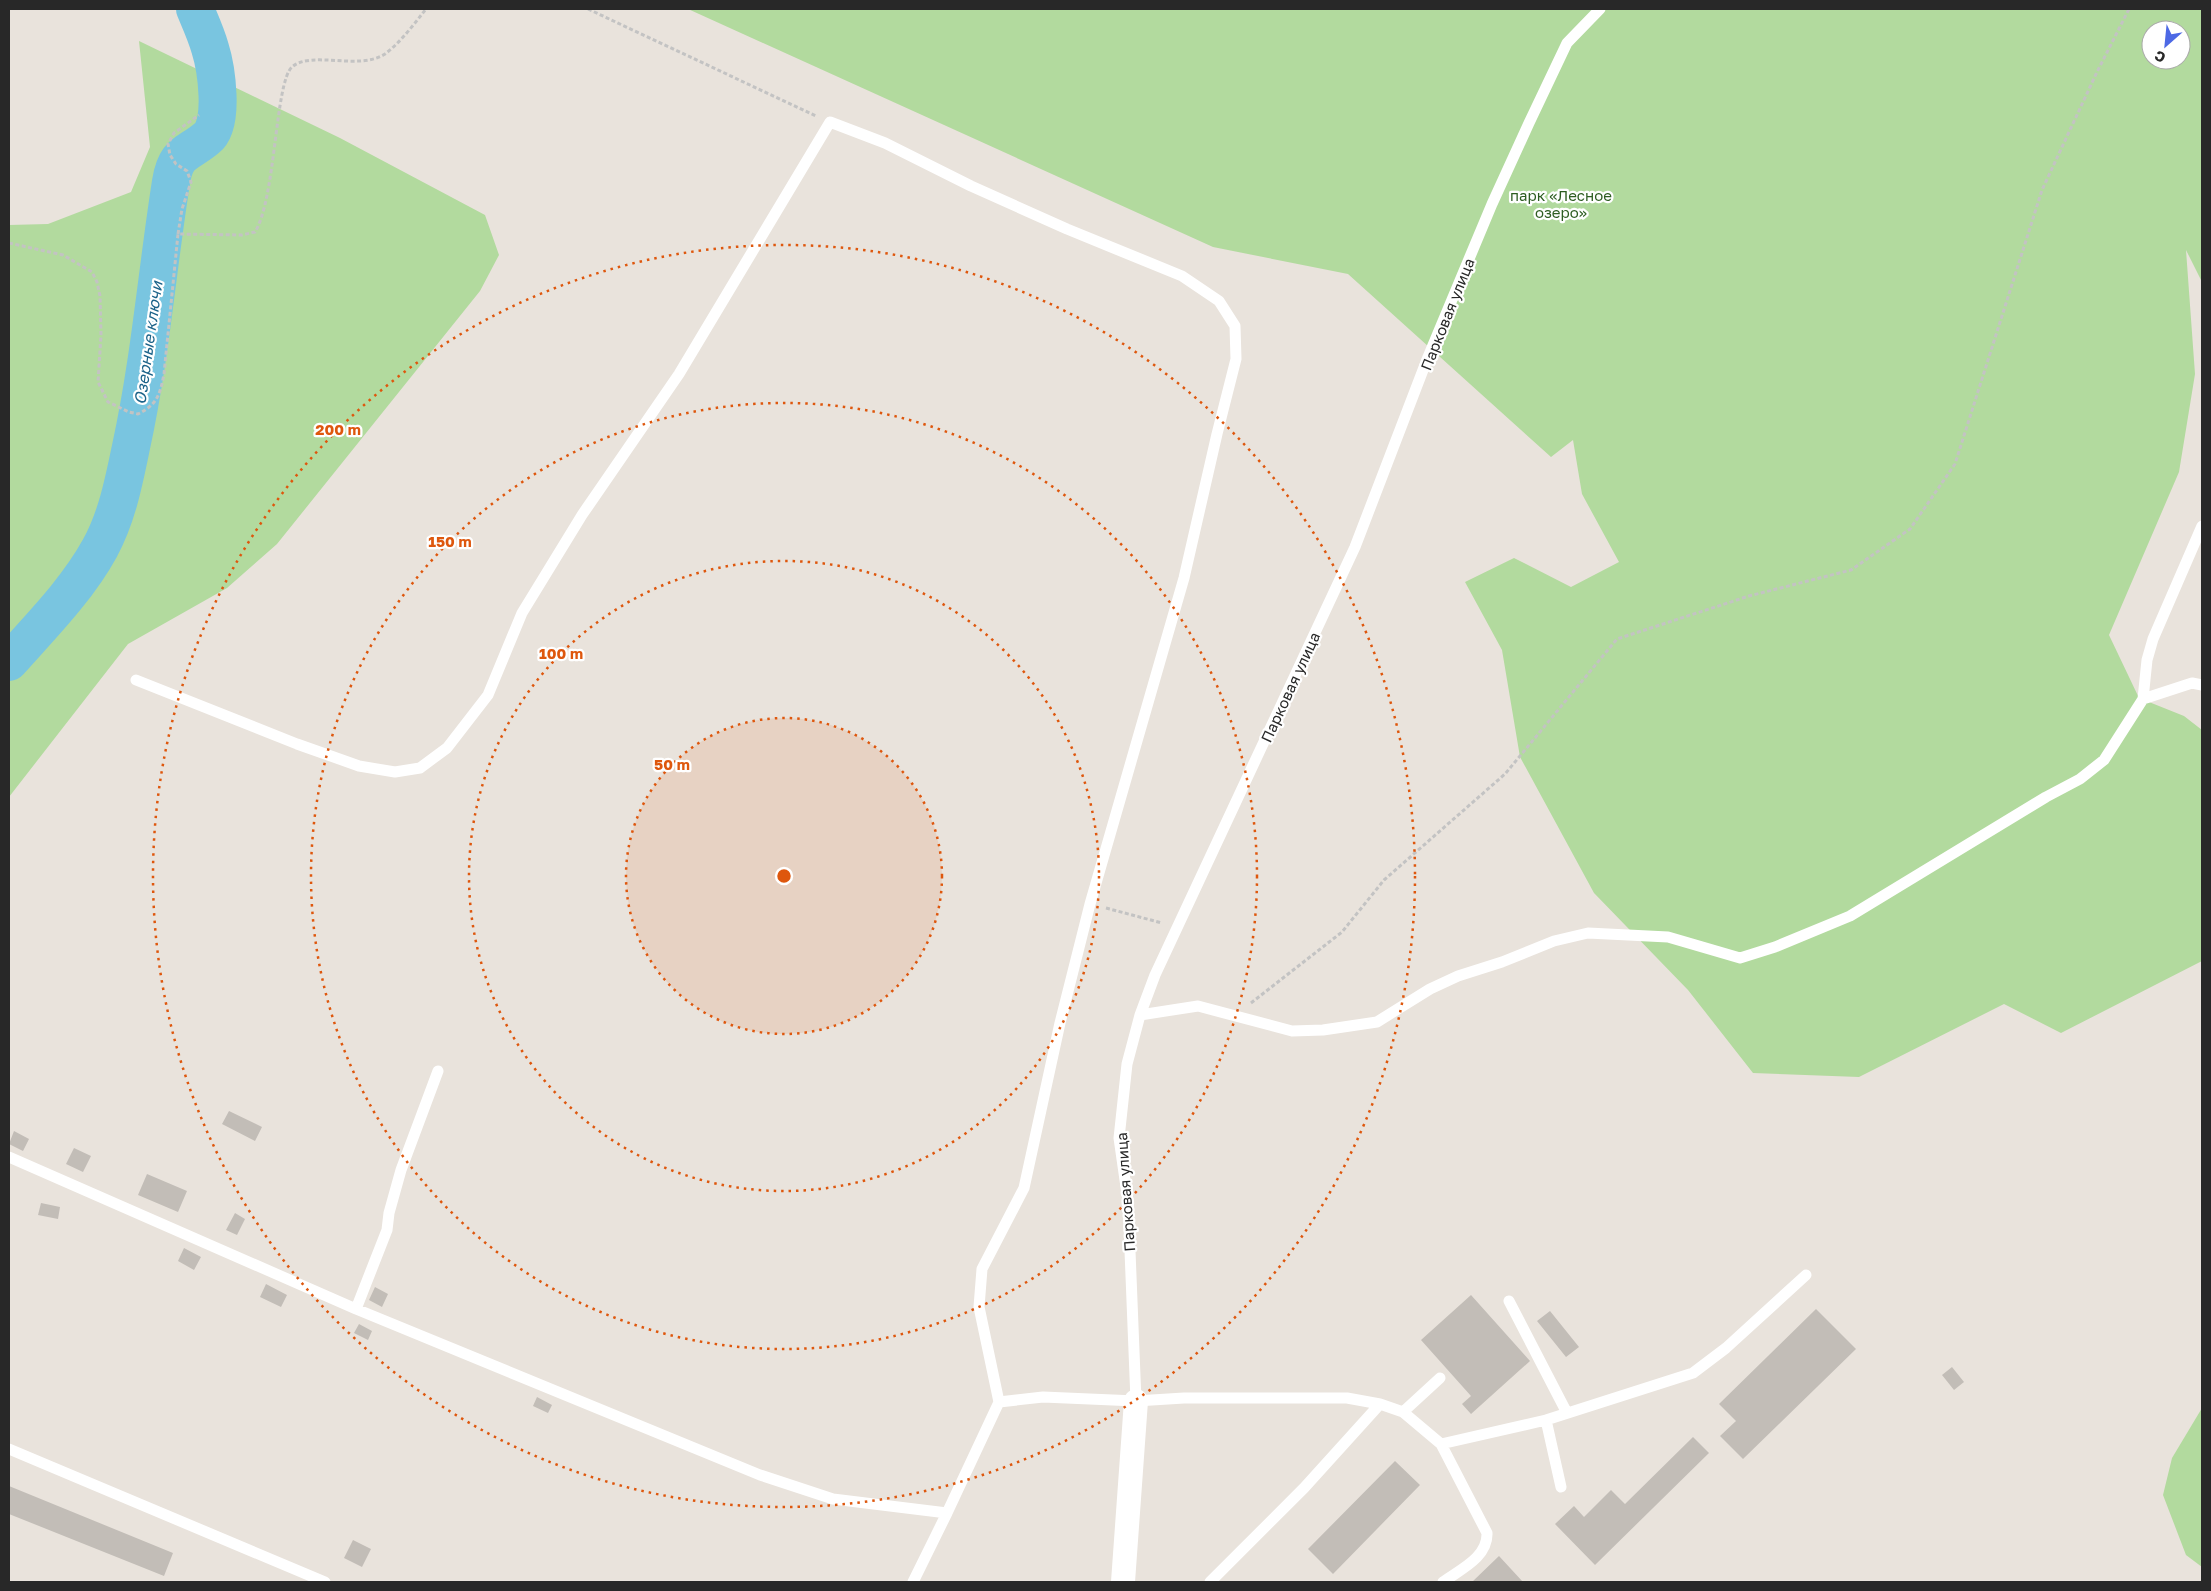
<svg xmlns="http://www.w3.org/2000/svg" width="2211" height="1591" font-family="'Golos Text',sans-serif">
<style>
.green{fill:#b2da9e;fill-rule:evenodd}
.lines{fill:none;stroke-linecap:round;stroke-linejoin:round}
.river{stroke:#79c5e0;stroke-width:38}
.building{fill:#c2bdb7}
.path{stroke:#c3c3c3;stroke-width:3;stroke-dasharray:4 2.5;stroke-linecap:butt}
.lane{stroke:#fff;stroke-width:11}
.street{stroke:#fff;stroke-width:24}
.ring{fill:none;stroke:#de570d;stroke-width:2.5;stroke-dasharray:2.5 5}
.labels{text-anchor:middle;dominant-baseline:central;stroke-width:4.5;stroke-linejoin:round;paint-order:stroke}
.park-label{font-size:15px;fill:#2d5d21;stroke:#fff}
.street-label{font-size:15px;fill:#282828;stroke:#fff}
.water-label{font-size:16px;font-style:italic;fill:#1c6389;stroke:#fff}
.centre{fill:#de570d;stroke:#fff;stroke-width:2.5}
.ring-label{font-size:15px;text-anchor:middle;font-weight:bold;fill:#de570d;stroke:#fff;stroke-width:4.5;stroke-linejoin:round;paint-order:stroke}
</style>
<rect width="100%" height="100%" fill="#e9e3dc"/>
<path class="green" d="M 688,9 L 2202,9 L 2202,282 L 2186,250 L 2195,374 L 2179,472 L 2109,635 L 2139,698 L 2184,716 L 2202,730 L 2202,961 L 2061,1033 L 2004,1004 L 1859,1077 L 1753,1073 L 1688,990 L 1594,893 L 1520,757 L 1502,650 L 1465,582 L 1514,558 L 1571,587 L 1619,562 L 1582,494 L 1573,440 L 1551,457 L 1348,274 L 1213,247 ZM 2151,30 L 2181,30 L 2181,60 L 2151,60 Z
M 139,41 L 340,138 L 485,215 L 499,255 L 480,291 L 277,544 L 227,588 L 128,644 L 9,797 L 9,225 L 48,224 L 131,192 L 150,147 Z
M 2202,1408 L 2202,1567 L 2186,1555 L 2163,1495 L 2172,1458 Z"/>
<g class="lines">
<path class="river" d="M 9,662 C 41,626 77,590 100,548 C 117,517 124,481 131,447 C 150,360 157,271 171,182 C 176,151 187,155 207,138 C 225,124 216,67 210,48 C 206,34 200,21 195,9"/>
</g>
<path class="building" d="M 229,1111 L 262,1127 L 255,1141 L 222,1124 Z
M 14,1131 L 29,1139 L 23,1151 L 9,1144 Z
M 74,1148 L 91,1156 L 83,1172 L 66,1164 Z
M 147,1174 L 187,1191 L 178,1212 L 138,1195 Z
M 41,1203 L 60,1207 L 58,1219 L 38,1215 Z
M 235,1213 L 245,1219 L 237,1235 L 226,1230 Z
M 184,1248 L 201,1257 L 194,1270 L 178,1261 Z
M 266,1284 L 287,1295 L 281,1307 L 260,1297 Z
M 375,1287 L 388,1294 L 382,1307 L 369,1300 Z
M 1471,1295 L 1530,1361 L 1471,1414 L 1462,1404 L 1471,1396 L 1421,1340 Z
M 1816,1309 L 1856,1349 L 1743,1459 L 1720,1436 L 1736,1421 L 1719,1404 Z
M 1550,1311 L 1579,1347 L 1566,1357 L 1537,1321 Z
M 359,1324 L 372,1331 L 368,1340 L 354,1333 Z
M 1952,1367 L 1964,1382 L 1954,1390 L 1942,1375 Z
M 537,1397 L 552,1405 L 548,1413 L 533,1406 Z
M 1693,1437 L 1709,1453 L 1595,1565 L 1555,1524 L 1574,1506 L 1584,1517 L 1611,1490 L 1625,1504 Z
M 1395,1461 L 1420,1485 L 1333,1574 L 1308,1549 Z
M 9,1486 L 173,1553 L 164,1576 L 9,1514 Z
M 353,1540 L 371,1549 L 362,1567 L 344,1558 Z
M 1499,1556 L 1523,1582 L 1472,1582 Z"/>
<g class="lines">
<path class="path" d="M 588,9 L 816,116
M 178,234 L 182,209 L 191,182 L 187,171 L 176,164 L 170,155 L 168,144 L 174,133 L 199,115
M 9,243 L 63,255 L 92,272 L 97,282 L 100,296 L 101,335 L 98,382 L 108,402 L 129,412 L 138,414 C 158,404 160,394 164,374 L 178,234 L 242,235 L 255,232 C 276,198 275,82 292,67 C 311,50 359,71 385,54 C 401,42 414,24 426,9
M 1106,908 L 1162,923
M 1251,1003 L 1342,932 L 1384,880 L 1505,774 L 1617,639 L 1749,596 L 1851,570 L 1910,529 L 1955,464 L 2042,190 L 2097,72 L 2129,9"/>
<path class="lane" d="M 136,680 L 297,744 L 359,766 L 395,772 L 420,768 L 447,748 L 488,695 L 522,613 L 582,515 L 679,374 L 830,122 L 885,143 L 971,186 L 1067,229 L 1182,276 L 1219,301 L 1235,326 L 1236,359 L 1217,434 L 1184,578 L 1090,904 L 1060,1023 L 1024,1188 L 982,1269 L 979,1307 L 999,1402
M 2143,699 L 2192,683 L 2202,685
M 1140,1015 L 1198,1006 L 1292,1031 L 1323,1030 L 1377,1022 L 1430,989 L 1458,976 L 1502,962 L 1554,941 L 1588,933 L 1668,937 L 1740,958 L 1775,947 L 1850,916 L 2046,797 L 2080,779 L 2104,760 L 2143,699 L 2147,660 L 2153,639 L 2202,526
M 9,1157 L 356,1309 L 760,1475 L 833,1499 L 947,1513 L 999,1402 L 1043,1397 L 1136,1401 L 1184,1398 L 1347,1398 L 1380,1404 L 1403,1412 L 1441,1444 L 1487,1533 C 1488,1557 1461,1569 1443,1582
M 1509,1301 L 1567,1413
M 356,1309 L 387,1230 L 389,1213 L 401,1170 L 438,1071
M 1136,1401 L 1128,1201 L 1119,1138 L 1127,1064 L 1140,1015 L 1155,975 L 1355,547 L 1428,357 L 1492,204 L 1529,123 L 1567,43 L 1600,9
M 1403,1412 L 1440,1378
M 1546,1420 L 1561,1487
M 1441,1444 L 1546,1420 L 1693,1373 L 1726,1348 L 1806,1275
M 9,1449 L 325,1582
M 913,1582 L 947,1513
M 1210,1582 L 1304,1488 L 1380,1404"/>
<path class="street" d="M 1123,1582 L 1136,1401"/>
</g>
<circle cx="784" cy="876" r="158" fill="#de570d" fill-opacity=".12"/>
<g class="ring">
<circle cx="784" cy="876" r="158"/>
<circle cx="784" cy="876" r="315"/>
<circle cx="784" cy="876" r="473"/>
<circle cx="784" cy="876" r="631"/>
</g>
<g class="labels">
<g class="park-label">
<text x="1561" y="195">парк «Лесное<tspan x="1561" dy="17">озеро»</tspan></text>
</g>
<g class="street-label">
<text transform="translate(1447 314) rotate(-68)">Парковая улица</text>
<text transform="translate(1290 687) rotate(-65)">Парковая улица</text>
<text transform="translate(1125 1192) rotate(-94)">Парковая улица</text>
</g>
<g class="water-label">
<text transform="translate(148 343) rotate(-82)">Озерные ключи</text>
</g>
</g>
<circle cx="784" cy="876" r="8" class="centre"/>
<g class="ring-label">
<text x="338" y="435">200 m</text>
<text x="450" y="547">150 m</text>
<text x="561" y="659">100 m</text>
<text x="672" y="770">50 m</text>
</g>
<rect width="2211" height="1591" fill="none" stroke="#282828" stroke-width="20"/>
<g transform="translate(2166 45) rotate(207)"><circle r="24" fill="#ffffff" stroke="#a9a9a9"/>
<path d="M0-4L9 19L0 12L-9 19Z" fill="#4d69e5"/>
<text y="-8" font-size="14" font-weight="bold" text-anchor="middle" fill="#282828">С</text>
</g>
</svg>
